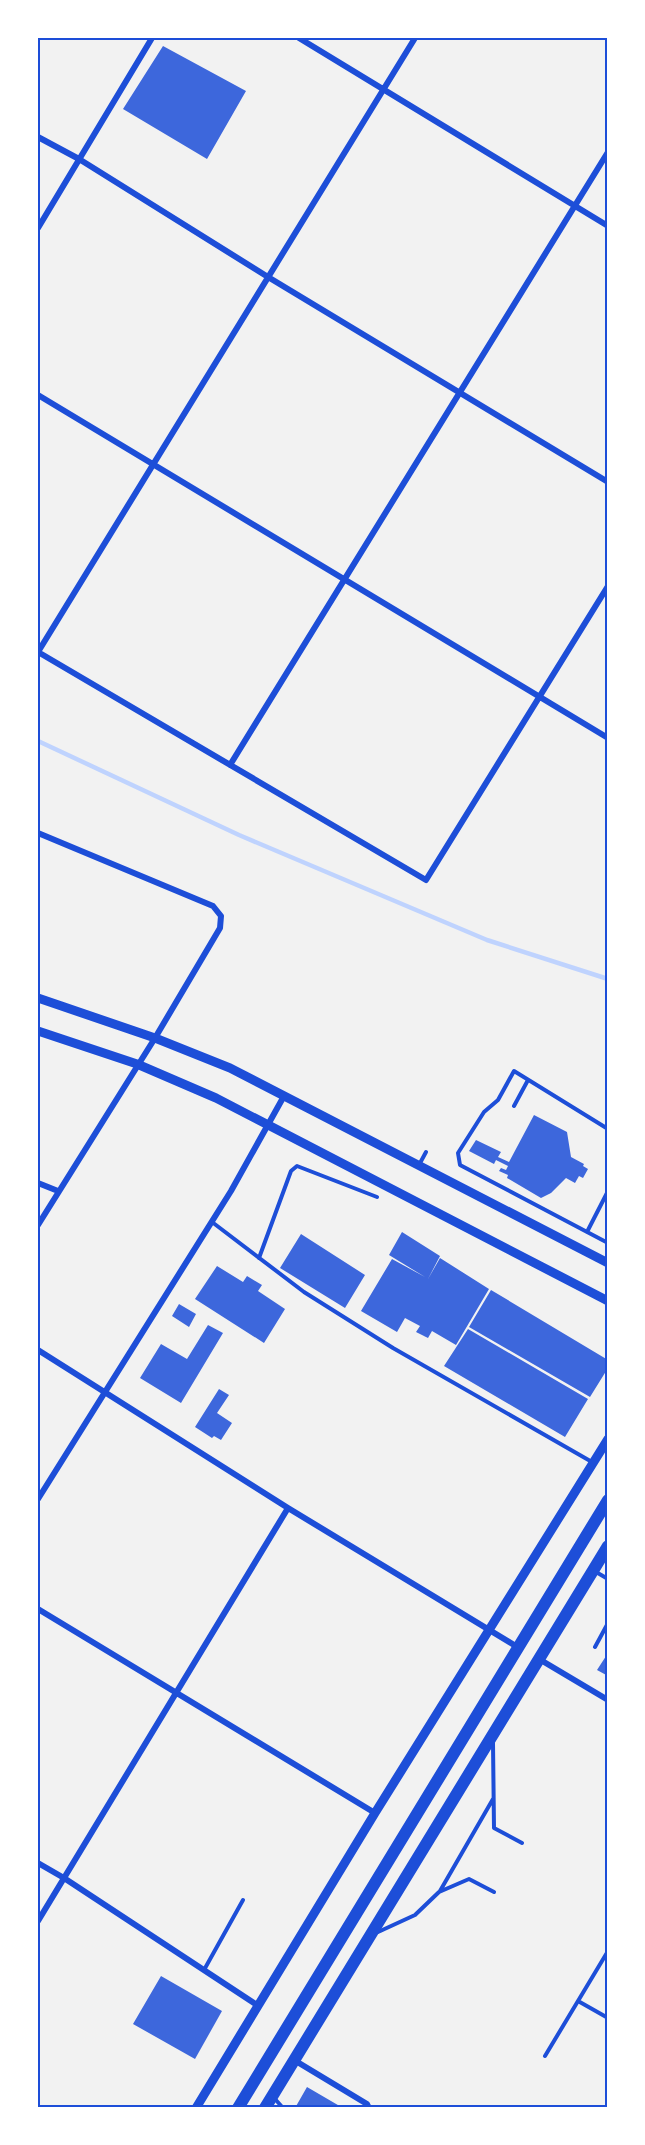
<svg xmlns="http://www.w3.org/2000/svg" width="645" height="2145" font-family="Barlow,sans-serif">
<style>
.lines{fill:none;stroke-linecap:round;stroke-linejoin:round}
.stream{stroke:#bfd3fe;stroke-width:4.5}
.building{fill:#3d67dc}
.service{stroke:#1d4ed8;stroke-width:4}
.minor{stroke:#1d4ed8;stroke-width:6}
.tertiary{stroke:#1d4ed8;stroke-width:9}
.trunk{stroke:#1d4ed8;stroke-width:12}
.neatline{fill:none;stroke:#1d4ed8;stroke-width:2}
</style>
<rect width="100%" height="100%" fill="#f2f2f2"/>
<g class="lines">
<path class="stream" d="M 38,741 L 239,835 L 487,940 L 608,979"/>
</g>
<path class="building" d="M 163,46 L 246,91 L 207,159 L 123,109 Z
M 534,1115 L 567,1132 L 571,1157 L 584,1164 L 583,1166 L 588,1169 L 583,1178 L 579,1176 L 575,1183 L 566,1178 L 551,1193 L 541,1198 L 507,1178 L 508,1175 L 499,1171 L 501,1168 L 506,1170 L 508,1166 L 496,1160 L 494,1164 L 469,1151 L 476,1140 L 501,1152 L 498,1157 L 509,1162 Z
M 402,1232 L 440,1256 L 428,1279 L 440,1258 L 489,1289 L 456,1345 L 432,1331 L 428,1338 L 416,1332 L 420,1326 L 405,1318 L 397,1332 L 361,1311 L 392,1259 L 425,1277 L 389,1255 Z
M 301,1234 L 365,1275 L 345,1308 L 280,1268 Z
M 217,1266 L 243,1282 L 247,1276 L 262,1285 L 258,1291 L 285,1309 L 264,1343 L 195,1299 Z
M 491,1290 L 608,1360 L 608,1368 L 590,1397 L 469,1327 Z
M 179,1304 L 196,1314 L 189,1327 L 172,1316 Z
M 208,1325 L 223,1333 L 181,1403 L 140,1378 L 161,1344 L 187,1359 Z
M 468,1329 L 588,1399 L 565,1437 L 444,1366 Z
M 219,1389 L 229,1395 L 217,1413 L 232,1423 L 221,1440 L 214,1436 L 212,1438 L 195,1427 Z
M 608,1653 L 608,1676 L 597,1670 Z
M 161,1976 L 222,2011 L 195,2059 L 133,2024 Z
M 307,2087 L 343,2108 L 295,2108 Z"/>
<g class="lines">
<path class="service" d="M 514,1106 L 528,1080
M 608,1129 L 514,1071 L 498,1100 L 484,1112 L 458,1153 L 460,1165 L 608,1243
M 419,1165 L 426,1152
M 212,1222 L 304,1292 L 393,1348 L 592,1462
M 587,1232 L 608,1191
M 259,1258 L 291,1171 L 297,1166 L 377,1197
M 596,1572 L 608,1579
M 595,1647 L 608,1623
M 493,1743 L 494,1828 L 522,1843
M 440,1891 L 493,1799
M 378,1932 L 415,1915 L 439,1892 L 469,1879 L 494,1892
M 204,1970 L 243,1900
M 578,2001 L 608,2018
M 545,2056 L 608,1951
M 275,2099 L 283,2108"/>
<path class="minor" d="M 299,38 L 608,226
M 38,137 L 79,159 L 268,277 L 608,482
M 38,228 L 152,38
M 38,395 L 608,738
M 38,652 L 426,880 L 608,586
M 38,652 L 415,38
M 230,765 L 608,152
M 38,833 L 213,906 L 221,916 L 220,928 L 155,1038 L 38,1225
M 38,1183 L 58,1191
M 38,1350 L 288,1508 L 519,1648
M 38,1499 L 231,1191 L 284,1096
M 38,1609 L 375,1813
M 539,1659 L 608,1700
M 38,1863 L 64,1878 L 257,2005
M 38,1921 L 288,1508
M 294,2060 L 367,2104 L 369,2108"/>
<path class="tertiary" d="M 38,998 L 155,1038 L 230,1068 L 608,1263
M 38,1031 L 137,1064 L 216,1098 L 608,1301
M 196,2108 L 375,1813 L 608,1439"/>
<path class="trunk" d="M 238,2108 L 608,1500
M 265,2108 L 608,1546"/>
</g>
<rect width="645" height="2145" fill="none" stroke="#ffffff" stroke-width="78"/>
<rect x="39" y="39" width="567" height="2067" class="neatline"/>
</svg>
